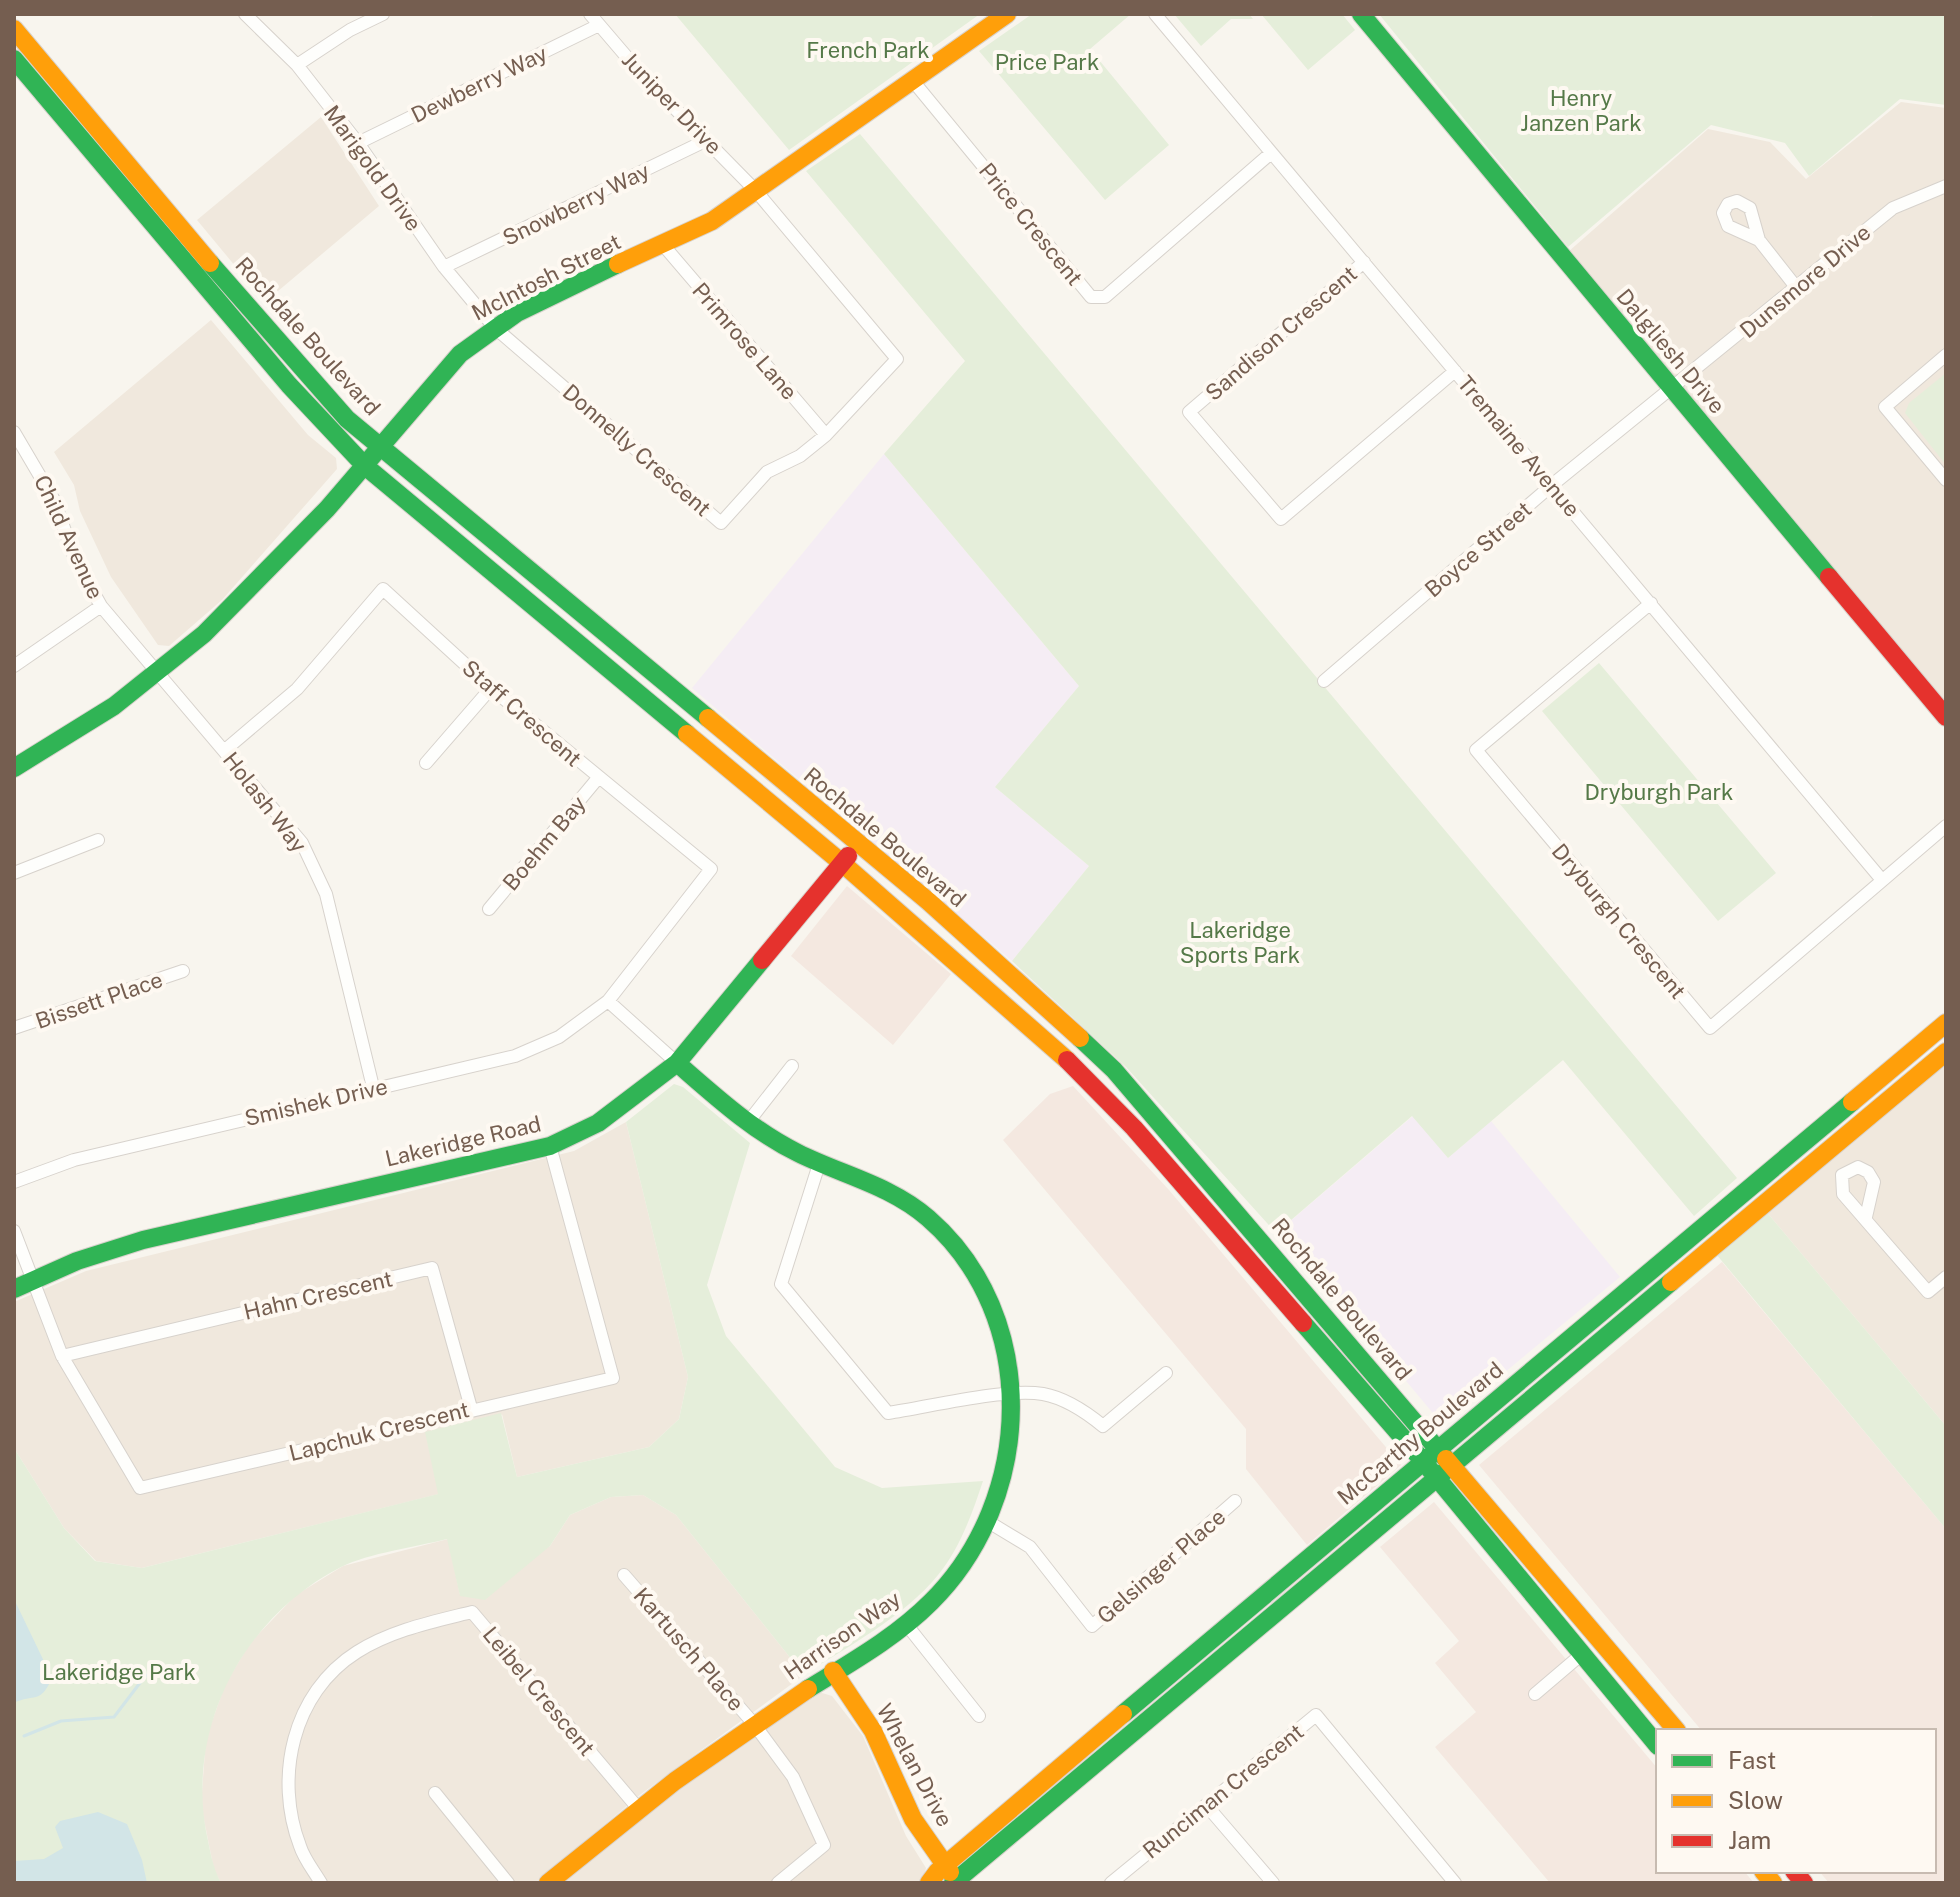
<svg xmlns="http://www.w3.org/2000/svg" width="1960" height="1897" font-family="'Public Sans',sans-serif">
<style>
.residential{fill:#f0e8dd}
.commercial{fill:#f4e8e0}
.education{fill:#f5edf4}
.green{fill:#e5eeda}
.water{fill:#d2e5e7}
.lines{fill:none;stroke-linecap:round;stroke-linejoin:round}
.stream{stroke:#d2e5e7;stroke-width:3}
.street-casing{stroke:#d7d2cc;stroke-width:14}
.fast-casing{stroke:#d8d2cc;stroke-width:20}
.slow-casing{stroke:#d8d2cc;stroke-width:20}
.jam-casing{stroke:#d8d2cc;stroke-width:20}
.street{stroke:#fefefc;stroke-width:12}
.fast{stroke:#30b455;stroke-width:18}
.slow{stroke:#ff9f0a;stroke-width:18}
.jam{stroke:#e5322d;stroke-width:18}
.labels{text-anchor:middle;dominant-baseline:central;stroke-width:8;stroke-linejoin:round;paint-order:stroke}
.park-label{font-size:22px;fill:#557948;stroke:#fef9f2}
.street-label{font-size:22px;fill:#755e50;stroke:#fef9f2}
</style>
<rect width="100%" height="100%" fill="#f8f5ee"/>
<path class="residential" d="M 1901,102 L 1946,108 L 1946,706 L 1568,252 L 1708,129 L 1770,142 L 1806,179 Z
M 321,117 L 379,206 L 265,302 L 197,220 Z
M 211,320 L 308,435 L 336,458 L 337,469 L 222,600 L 169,646 L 158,645 L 111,577 L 80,511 L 74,485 L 54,452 Z
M 1946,1064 L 1946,1426 L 1765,1210 Z
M 626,1122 L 688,1377 L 679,1419 L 649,1447 L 517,1477 L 502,1414 L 439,1494 L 142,1568 L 96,1561 L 64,1528 L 14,1448 L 14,1302 L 86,1271 L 574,1151 Z
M 643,1495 L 676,1515 L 804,1675 L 641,1794 L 535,1883 L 221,1883 L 214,1870 L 201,1805 L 206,1738 L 225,1685 L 250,1643 L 296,1595 L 343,1566 L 448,1539 L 460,1595 L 550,1546 L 570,1515 L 611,1497 Z
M 819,1692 L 832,1696 L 863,1736 L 906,1836 L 926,1868 L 922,1883 L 563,1883 L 666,1796 Z"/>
<path class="commercial" d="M 847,886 L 951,974 L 893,1045 L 791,956 Z
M 1073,1086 L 1169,1190 L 1401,1465 L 1307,1545 L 1246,1469 L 1246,1429 L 1003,1140 L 1050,1094 Z
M 1722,1262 L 1946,1529 L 1946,1883 L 1829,1883 L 1819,1871 L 1934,1871 L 1934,1731 L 1702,1731 L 1479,1465 Z
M 1434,1502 L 1658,1769 L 1658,1871 L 1744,1871 L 1754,1883 L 1550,1883 L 1435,1747 L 1476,1712 L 1435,1663 L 1459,1641 L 1380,1547 Z"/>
<path class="education" d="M 884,454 L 1079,686 L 995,787 L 1089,866 L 1012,961 L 692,688 Z
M 1413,1116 L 1448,1158 L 1491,1121 L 1620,1277 L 1442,1424 L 1280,1230 Z"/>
<path class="green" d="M 675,14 L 980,14 L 789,150 Z
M 1032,14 L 1131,14 L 1090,49 L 1169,145 L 1105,200 L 979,51 Z
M 1174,14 L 1249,14 L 1253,19 L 1231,19 L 1201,46 Z
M 1261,14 L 1342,14 L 1355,30 L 1308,70 Z
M 1379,14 L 1868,14 L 1871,17 L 1876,14 L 1946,14 L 1946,105 L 1900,99 L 1809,176 L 1785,143 L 1711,125 L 1568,247 Z
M 860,134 L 1737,1178 L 1694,1216 L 1563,1060 L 1448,1158 L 1412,1116 L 1276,1233 L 1126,1067 L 1012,961 L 1089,866 L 995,787 L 1079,686 L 884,454 L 965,361 L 806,171 Z
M 1946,373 L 1946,465 L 1905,413 L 1909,403 Z
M 1599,663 L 1776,873 L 1718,921 L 1542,711 Z
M 674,1084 L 683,1087 L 750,1143 L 707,1285 L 726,1336 L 835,1467 L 882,1488 L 983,1481 C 972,1514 960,1548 938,1575 C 904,1617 848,1646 804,1675 L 676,1515 L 643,1495 L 611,1497 L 570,1515 L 550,1546 L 485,1600 L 460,1596 L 447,1539 C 416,1547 369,1553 341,1567 C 245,1616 187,1724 206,1831 C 210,1849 212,1866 221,1883 L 14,1883 L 14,1448 L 64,1528 L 95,1561 L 142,1568 L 438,1494 L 425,1432 L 501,1413 L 517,1477 L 649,1447 L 679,1419 L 688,1377 L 626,1122 Z
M 1765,1210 L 1946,1426 L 1946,1529 L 1716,1254 Z"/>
<path class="water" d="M 14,1599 L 52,1678 C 40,1705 34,1693 14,1703 Z
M 98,1812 L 127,1824 L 142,1860 L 147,1883 L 14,1883 L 14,1861 L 44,1859 L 63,1848 L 55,1827 L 60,1821 Z"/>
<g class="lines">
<path class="stream" d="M 24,1736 L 61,1721 L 114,1717 L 146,1675"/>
<defs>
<path id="street" d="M 245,14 L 297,65 L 358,143 L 444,267 L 494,327 L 721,523 L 767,472 L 800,456 L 826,435 L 897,359 L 756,191 L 643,76 L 590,14
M 1155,14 L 1882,880
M 297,65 L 350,30 L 383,14
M 913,81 L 1091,297 L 1105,297 L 1271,153
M 358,143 L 599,25
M 1759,240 L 1728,226 L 1723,213 L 1728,204 L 1737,201 L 1750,208 L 1759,240 L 1796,287
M 664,246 L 826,435
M 1364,262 L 1189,412 L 1281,519 L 1455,371
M 444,267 L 707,140
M 1946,355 L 1885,407 L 1946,480
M 14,432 L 54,500 L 75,559 L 101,606 L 302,843 L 326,894 L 373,1087
M 1651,603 L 1476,750 L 1710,1028 L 1946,826
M 14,666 L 101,606
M 1324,681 L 1552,485 L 1893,208 L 1946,186
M 426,763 L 491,688
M 14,873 L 98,840
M 489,909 L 598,778
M 608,1001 L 677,1063
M 14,1028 L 183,971
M 749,1121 L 792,1066
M 820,1161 L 781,1284 L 888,1413 C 929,1407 1003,1388 1043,1394 C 1065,1398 1086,1412 1103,1426 L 1166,1373
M 14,1182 L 74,1160 L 515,1056 L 559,1037 L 608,1001 L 711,869 L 491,688 L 383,589 L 297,689 L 225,750
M 1866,1217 L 1874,1182 L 1868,1172 L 1858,1167 L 1842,1175 L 1843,1194 L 1928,1292 L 1946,1277
M 14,1231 L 62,1356 L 140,1488 L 613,1378 L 550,1146
M 62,1356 L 432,1268 L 471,1408
M 987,1521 L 1030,1547 L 1092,1626 L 1235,1501
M 624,1575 L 754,1724 L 793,1777 L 824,1845 L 778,1883
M 906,1624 L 979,1716
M 1535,1694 L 1582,1654
M 435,1793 L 508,1883
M 1207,1806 L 1273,1883
M 321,1883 C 314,1871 304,1859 300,1846 C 274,1778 292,1693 357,1652 C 392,1630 432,1622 472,1612 L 637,1807
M 1111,1883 L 1316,1715 L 1455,1883"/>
<path id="fast" d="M 1361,14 L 1829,577
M 14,59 L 289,385 L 365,466 L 687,734
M 210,263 L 347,419 L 708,718
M 14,768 L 114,706 L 204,634 L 327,509 L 460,354 L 517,313 L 618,264
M 1080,1038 L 1114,1070 L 1446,1459
M 677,1063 C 715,1096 753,1131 798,1153 C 842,1175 890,1185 928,1218 C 1041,1316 1035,1499 931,1602 C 895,1638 850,1663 808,1689
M 14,1289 L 77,1261 L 143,1240 L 550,1146 L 598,1123 L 677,1063 L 762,960
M 1303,1323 L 1423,1461 L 1658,1746
M 1123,1714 L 1852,1102
M 953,1883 L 1671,1282"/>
<path id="slow" d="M 14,29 L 210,263
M 618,264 L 712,221 L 1007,14
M 708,718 L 928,901 L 1080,1038
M 687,734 L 842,863 L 1067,1060
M 1852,1102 L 1946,1023
M 1671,1282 L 1946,1052
M 1446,1459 L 1677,1731
M 833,1671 L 873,1731 L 913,1819 L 950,1872
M 1763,1871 L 1773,1883
M 548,1883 L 675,1781 L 808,1689
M 929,1883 L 938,1871 L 1123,1714"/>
<path id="jam" d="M 1829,577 L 1946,717
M 762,960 L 848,856
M 1067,1060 L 1134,1128 L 1303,1323
M 1794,1871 L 1804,1883"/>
</defs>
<use href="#street" class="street-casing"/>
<use href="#fast" class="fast-casing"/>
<use href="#slow" class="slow-casing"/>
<use href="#jam" class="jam-casing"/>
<use href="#street" class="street"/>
<use href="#fast" class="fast"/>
<use href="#slow" class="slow"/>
<use href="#jam" class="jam"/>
</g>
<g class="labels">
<g class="park-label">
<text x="868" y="50">French Park</text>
<text x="1047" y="62">Price Park</text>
<text x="1581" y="98">Henry<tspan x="1581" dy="25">Janzen Park</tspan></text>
<text x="1659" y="792">Dryburgh Park</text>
<text x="1240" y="930">Lakeridge<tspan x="1240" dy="25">Sports Park</tspan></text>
<text x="119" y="1672">Lakeridge Park</text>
</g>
<g class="street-label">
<text transform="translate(479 84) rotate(-26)">Dewberry Way</text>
<text transform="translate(672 103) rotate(46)">Juniper Drive</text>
<text transform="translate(373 168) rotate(54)">Marigold Drive</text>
<text transform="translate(576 204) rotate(-26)">Snowberry Way</text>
<text transform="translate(1031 224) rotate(51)">Price Crescent</text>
<text transform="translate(546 277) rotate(-27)">McIntosh Street</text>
<text transform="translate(1805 281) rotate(-40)">Dunsmore Drive</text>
<text transform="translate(1281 333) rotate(-41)">Sandison Crescent</text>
<text transform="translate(308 336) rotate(48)">Rochdale Boulevard</text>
<text transform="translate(745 341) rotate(49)">Primrose Lane</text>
<text transform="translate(1671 351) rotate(50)">Dalgliesh Drive</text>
<text transform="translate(1519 446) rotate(50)">Tremaine Avenue</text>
<text transform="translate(637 450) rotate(41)">Donnelly Crescent</text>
<text transform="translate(69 537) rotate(65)">Child Avenue</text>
<text transform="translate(1478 549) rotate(-41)">Boyce Street</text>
<text transform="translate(522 713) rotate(41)">Staff Crescent</text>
<text transform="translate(265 802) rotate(52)">Holash Way</text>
<text transform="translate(885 837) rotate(40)">Rochdale Boulevard</text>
<text transform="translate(544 843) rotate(-50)">Boehm Bay</text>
<text transform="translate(1619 921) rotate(50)">Dryburgh Crescent</text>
<text transform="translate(99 1000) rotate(-19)">Bissett Place</text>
<text transform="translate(316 1102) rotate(-13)">Smishek Drive</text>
<text transform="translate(463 1141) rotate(-13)">Lakeridge Road</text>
<text transform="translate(318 1295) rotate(-13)">Hahn Crescent</text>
<text transform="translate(1342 1299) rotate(50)">Rochdale Boulevard</text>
<text transform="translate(379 1431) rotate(-14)">Lapchuk Crescent</text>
<text transform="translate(1420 1433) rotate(-40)">McCarthy Boulevard</text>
<text transform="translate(1161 1566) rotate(-41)">Gelsinger Place</text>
<text transform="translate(842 1635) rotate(-35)">Harrison Way</text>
<text transform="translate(689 1649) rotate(49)">Kartusch Place</text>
<text transform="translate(539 1691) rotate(50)">Leibel Crescent</text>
<text transform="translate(915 1765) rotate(62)">Whelan Drive</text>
<text transform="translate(1223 1791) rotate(-39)">Runciman Crescent</text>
</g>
</g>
<rect width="1960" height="1897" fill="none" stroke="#755e50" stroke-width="32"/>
<rect x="1656" y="1729" width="280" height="144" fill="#fef9f2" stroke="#c7bbb1" stroke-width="2"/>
<rect x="1672" y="1755" width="40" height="12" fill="#30b455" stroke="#c7bbb1" stroke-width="2"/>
<text x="1728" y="1769" font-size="24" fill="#755e50">Fast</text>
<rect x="1672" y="1795" width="40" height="12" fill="#ff9f0a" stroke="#c7bbb1" stroke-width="2"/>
<text x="1728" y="1809" font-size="24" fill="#755e50">Slow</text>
<rect x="1672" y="1835" width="40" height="12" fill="#e5322d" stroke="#c7bbb1" stroke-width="2"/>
<text x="1728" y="1849" font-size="24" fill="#755e50">Jam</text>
</svg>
